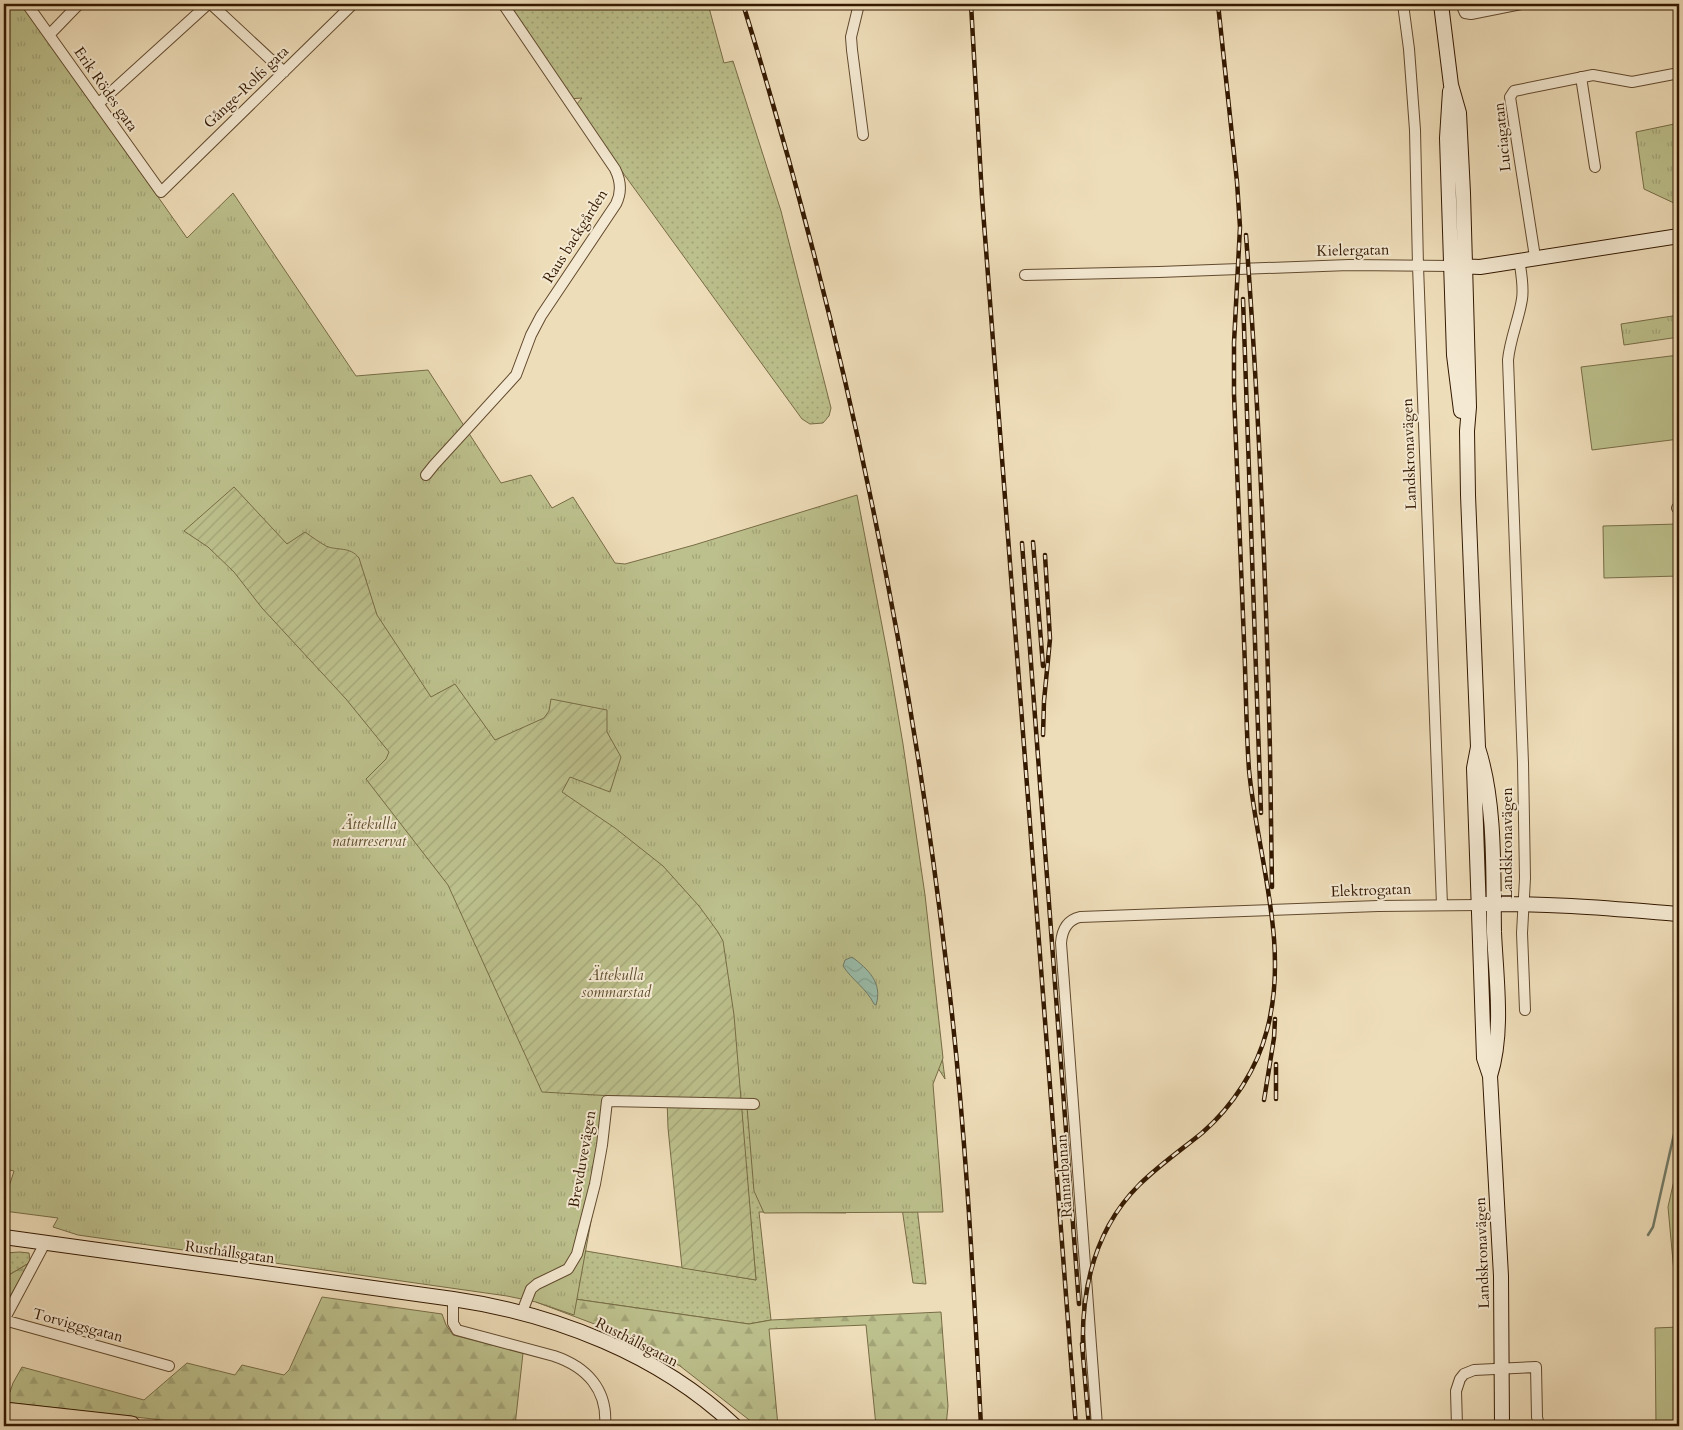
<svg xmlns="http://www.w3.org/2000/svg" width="1683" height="1430" font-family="Cardo,serif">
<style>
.grass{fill:url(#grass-dots);stroke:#786c46}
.forest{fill:url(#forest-firs);stroke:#786c46}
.park{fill:url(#park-tufts);stroke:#786c46}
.garden{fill:url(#garden-furrows);stroke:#786c46}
.pitch{fill:#bcc08c;stroke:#786c46}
.water{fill:url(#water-waves);stroke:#717b67}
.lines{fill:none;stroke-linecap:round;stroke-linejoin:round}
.stream{stroke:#717b67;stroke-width:2.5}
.street-casing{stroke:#624a2e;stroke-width:12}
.secondary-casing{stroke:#341900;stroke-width:16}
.highway-casing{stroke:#341900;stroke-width:21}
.street{stroke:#f4e9d2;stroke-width:10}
.secondary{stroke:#f4e9d2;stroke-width:14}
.highway{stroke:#eeddb9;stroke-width:19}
.rail-casing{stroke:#341900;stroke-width:4.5}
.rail{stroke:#f4e9d2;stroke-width:2.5;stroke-dasharray:8;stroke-linecap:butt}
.labels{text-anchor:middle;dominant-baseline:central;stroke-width:4;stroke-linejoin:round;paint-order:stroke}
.street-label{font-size:15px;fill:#341900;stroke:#f4e9d2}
.park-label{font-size:15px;font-style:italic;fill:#5d4b2a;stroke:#f4e9d2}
</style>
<defs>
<pattern id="grass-dots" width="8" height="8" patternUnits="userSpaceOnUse" patternTransform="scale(1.25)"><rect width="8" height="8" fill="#bcc08c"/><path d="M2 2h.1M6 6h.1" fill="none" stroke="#a2a477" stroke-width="1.8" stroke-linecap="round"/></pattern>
<pattern id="forest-firs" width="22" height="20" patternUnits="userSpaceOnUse" patternTransform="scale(1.25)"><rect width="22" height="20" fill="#bcc08c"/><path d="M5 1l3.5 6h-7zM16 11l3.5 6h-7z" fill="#a2a477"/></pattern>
<pattern id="park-tufts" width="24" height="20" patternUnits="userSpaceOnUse" patternTransform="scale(1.25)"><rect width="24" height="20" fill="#bcc08c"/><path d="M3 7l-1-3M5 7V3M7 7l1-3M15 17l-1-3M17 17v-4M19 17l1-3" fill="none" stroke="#a2a477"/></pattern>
<pattern id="garden-furrows" width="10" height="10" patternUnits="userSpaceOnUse" patternTransform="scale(1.25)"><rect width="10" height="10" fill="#bcc08c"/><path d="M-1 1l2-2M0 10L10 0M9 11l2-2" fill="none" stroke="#a2a477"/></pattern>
<pattern id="water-waves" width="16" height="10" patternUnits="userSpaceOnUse" patternTransform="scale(1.25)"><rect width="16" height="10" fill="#9abdab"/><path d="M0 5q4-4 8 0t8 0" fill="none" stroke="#85a291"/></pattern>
</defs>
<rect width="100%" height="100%" fill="#eeddb9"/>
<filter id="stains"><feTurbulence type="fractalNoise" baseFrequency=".004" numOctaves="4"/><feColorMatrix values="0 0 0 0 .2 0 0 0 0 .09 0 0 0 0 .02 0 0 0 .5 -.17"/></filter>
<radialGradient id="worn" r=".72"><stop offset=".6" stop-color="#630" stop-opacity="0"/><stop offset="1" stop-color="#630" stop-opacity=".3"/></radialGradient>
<path class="grass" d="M 507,4 L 708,4 L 724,63 L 733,61 L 781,211 L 831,408 L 829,416 L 823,423 L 810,424 L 802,419 L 578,111 L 576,105 L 582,98 L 569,99 Z
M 911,818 L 945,1079 L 936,1065 L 906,1112 L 926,1284 L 913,1283 L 893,1147 L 846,1213 L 759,1212 L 771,1320 L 749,1324 L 547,1295 L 580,1264 L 586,1251 L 756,1280 L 740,1100 Z
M 20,1252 L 29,1253 L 30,1260 L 29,1263 L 4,1278 L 4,1253 Z"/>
<path class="forest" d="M 29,1263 L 4,1307 L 4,1278 Z
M 547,1295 L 749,1324 L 771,1320 L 941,1312 L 948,1406 L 946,1426 L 876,1426 L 866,1325 L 769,1329 L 778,1426 L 757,1426 L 680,1366 L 613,1331 L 536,1302 Z
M 322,1297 L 442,1314 L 446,1325 L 453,1335 L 523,1353 L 515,1426 L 205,1426 L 188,1423 L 4,1402 L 4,1392 L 10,1392 L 13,1383 L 22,1367 L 144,1400 L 187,1363 L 235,1375 L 242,1365 L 284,1375 L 289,1370 Z"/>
<path class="park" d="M 4,4 L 22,4 L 187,238 L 233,193 L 356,376 L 428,370 L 501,483 L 531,475 L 552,508 L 573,497 L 615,563 L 625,564 L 694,545 L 857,495 L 889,662 L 903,744 L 925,895 L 943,1058 L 933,1084 L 943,1212 L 764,1213 L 754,1191 L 747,1107 L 612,1105 L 574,1315 L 536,1302 L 507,1296 L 78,1235 L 53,1227 L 58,1218 L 4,1211 L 4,1202 L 14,1171 L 4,1169 Z
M 1679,123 L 1679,219 L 1676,204 L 1644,189 L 1636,132 Z
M 1679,315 L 1679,337 L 1624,345 L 1621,324 Z"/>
<path class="garden" d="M 234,487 L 287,544 L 305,532 C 312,537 319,542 326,546 C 337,551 350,546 359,558 L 377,615 L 431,697 L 455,684 L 495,740 L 544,718 L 549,711 L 551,699 L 607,710 L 607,732 L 621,757 L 610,792 L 570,777 L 562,792 L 615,828 L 663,866 L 699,906 L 718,932 L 723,941 L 734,1015 L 756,1280 L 682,1268 L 668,1128 L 667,1099 L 542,1092 L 448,885 L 366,779 L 386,759 L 389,752 L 346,699 L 262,608 L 234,572 L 208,547 L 184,531 Z"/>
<path class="pitch" d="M 1679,355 L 1679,439 L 1592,450 L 1581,367 Z
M 1679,524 L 1679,576 L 1604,578 L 1603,526 Z
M 1679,1158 L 1679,1426 L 1656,1426 L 1655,1328 L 1679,1327 L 1668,1207 Z"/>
<path class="water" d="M 852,957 C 868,969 883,983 876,1005 L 874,1004 C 866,988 852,980 843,966 L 845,960 Z"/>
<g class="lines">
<path class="stream" d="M 1674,4 L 1679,64
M 1648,1235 L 1653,1227 L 1679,1112"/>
<defs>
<path id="street" d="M 27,4 L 161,192 L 353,4
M 211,4 L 284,72
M 859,4 L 851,37 L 852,50 L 863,135
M 1403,4 L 1409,49 L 1415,130 L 1418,266 L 1442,905
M 1461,4 L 1465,13 L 1471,14 L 1521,4
M 49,35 L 79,4
M 1581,77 L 1595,167
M 98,104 L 208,4
M 1535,257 L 1510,97 L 1514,91 L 1593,75 L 1632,82 L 1679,73
M 1519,259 C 1521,272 1524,286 1522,299 C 1519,319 1510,339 1508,360 L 1523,763 L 1525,878 L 1522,933 L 1525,1010
M 1025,275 L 1159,272 L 1349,265 L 1452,266
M 426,475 L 434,465 L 516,375 L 531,335 L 541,316 L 616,204 C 622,192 621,181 615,169 L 503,4
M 1677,508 L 1679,508
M 45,1243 L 4,1320 L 169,1366
M 453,1299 L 453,1323 L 457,1330 L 554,1356 C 587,1367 608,1390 605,1426
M 522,1312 L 531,1289 L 537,1284 L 568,1269 L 577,1254 L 595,1184 L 602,1145 L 607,1101 L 754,1104
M 1097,1426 L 1061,943 C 1062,930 1067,920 1080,917 L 1378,906 L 1478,905
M 1457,1426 L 1456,1391 L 1460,1379 L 1464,1374 L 1474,1370 L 1536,1367 L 1537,1417 L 1539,1426"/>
<path id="secondary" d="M 1441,4 L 1451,85 L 1459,113 L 1463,193 L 1469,407 L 1467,431 L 1468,495 L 1478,747 L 1474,768 L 1484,1058 L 1490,1076 L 1501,1276 L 1502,1426
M 1450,91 L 1447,138 L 1454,355 L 1461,411
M 1457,266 L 1480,267 L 1679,236
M 1478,748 C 1496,803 1493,874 1494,932 C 1496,978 1504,1032 1490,1076
M 1485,904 C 1550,903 1615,909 1679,914
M 4,1237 L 453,1299 C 555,1314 659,1354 735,1426"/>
<path id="highway" d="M 4,1412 L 131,1426"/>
</defs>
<use href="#street" class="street-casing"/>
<use href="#secondary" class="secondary-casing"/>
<use href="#highway" class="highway-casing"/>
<use href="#street" class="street"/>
<use href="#secondary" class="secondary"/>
<use href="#highway" class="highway"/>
<defs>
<path id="rail" d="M 743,4 C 840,317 908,637 946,962 C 965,1116 973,1271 981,1426
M 971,4 L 982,197 L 1076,1426
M 1246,235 C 1259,407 1266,579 1270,751 C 1271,796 1271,842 1272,887
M 1243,299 L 1261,813
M 1033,542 L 1043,666
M 1022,543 L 1079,1304
M 1043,735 L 1044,701 L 1050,639 L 1045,555
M 1276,1099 L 1276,1064
M 1264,1100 L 1274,1038 L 1275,1019
M 1082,1344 L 1089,1426
M 1083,1351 C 1081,1290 1095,1229 1139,1185 C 1158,1166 1181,1150 1202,1133 C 1233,1106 1257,1069 1267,1030 C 1290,945 1257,855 1249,770 C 1246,727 1246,684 1244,641 C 1241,559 1237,476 1234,394 L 1234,343 L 1240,227 L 1237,182 L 1218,4"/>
</defs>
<use href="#rail" class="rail-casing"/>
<use href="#rail" class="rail"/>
</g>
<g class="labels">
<g class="street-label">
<text transform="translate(246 87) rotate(-44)">Gånge-Rolfs gata</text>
<text transform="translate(106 89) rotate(55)">Erik Rödes gata</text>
<text transform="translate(1502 137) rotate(-96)">Luciagatan</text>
<text transform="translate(575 236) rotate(-58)">Raus backgården</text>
<text transform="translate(1353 250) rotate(-1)">Kielergatan</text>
<text transform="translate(1409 454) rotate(-92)">Landskronavägen</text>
<text transform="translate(1507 843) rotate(-90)">Landskronavägen</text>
<text transform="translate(1371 890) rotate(-2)">Elektrogatan</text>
<text transform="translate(582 1159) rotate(-80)">Brevduvevägen</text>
<text transform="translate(1064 1176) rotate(-94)">Rännarbanan</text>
<text transform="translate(230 1252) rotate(8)">Rusthållsgatan</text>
<text transform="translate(1482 1253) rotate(-92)">Landskronavägen</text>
<text transform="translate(78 1325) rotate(15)">Torviggsgatan</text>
<text transform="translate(637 1342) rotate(27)">Rusthållsgatan</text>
</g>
<g class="park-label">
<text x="369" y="824">Ättekulla<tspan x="369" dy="17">naturreservat</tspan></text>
<text x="616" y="975">Ättekulla<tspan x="616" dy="17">sommarstad</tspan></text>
</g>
</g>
<rect width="1683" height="1430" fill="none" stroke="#eeddb9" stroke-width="20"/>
<rect x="5" y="5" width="1673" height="1420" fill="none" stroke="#341900" stroke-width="2.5"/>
<rect x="10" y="10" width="1663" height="1410" fill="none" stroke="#341900"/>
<rect width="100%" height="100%" filter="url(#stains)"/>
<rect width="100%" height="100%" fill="url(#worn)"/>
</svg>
